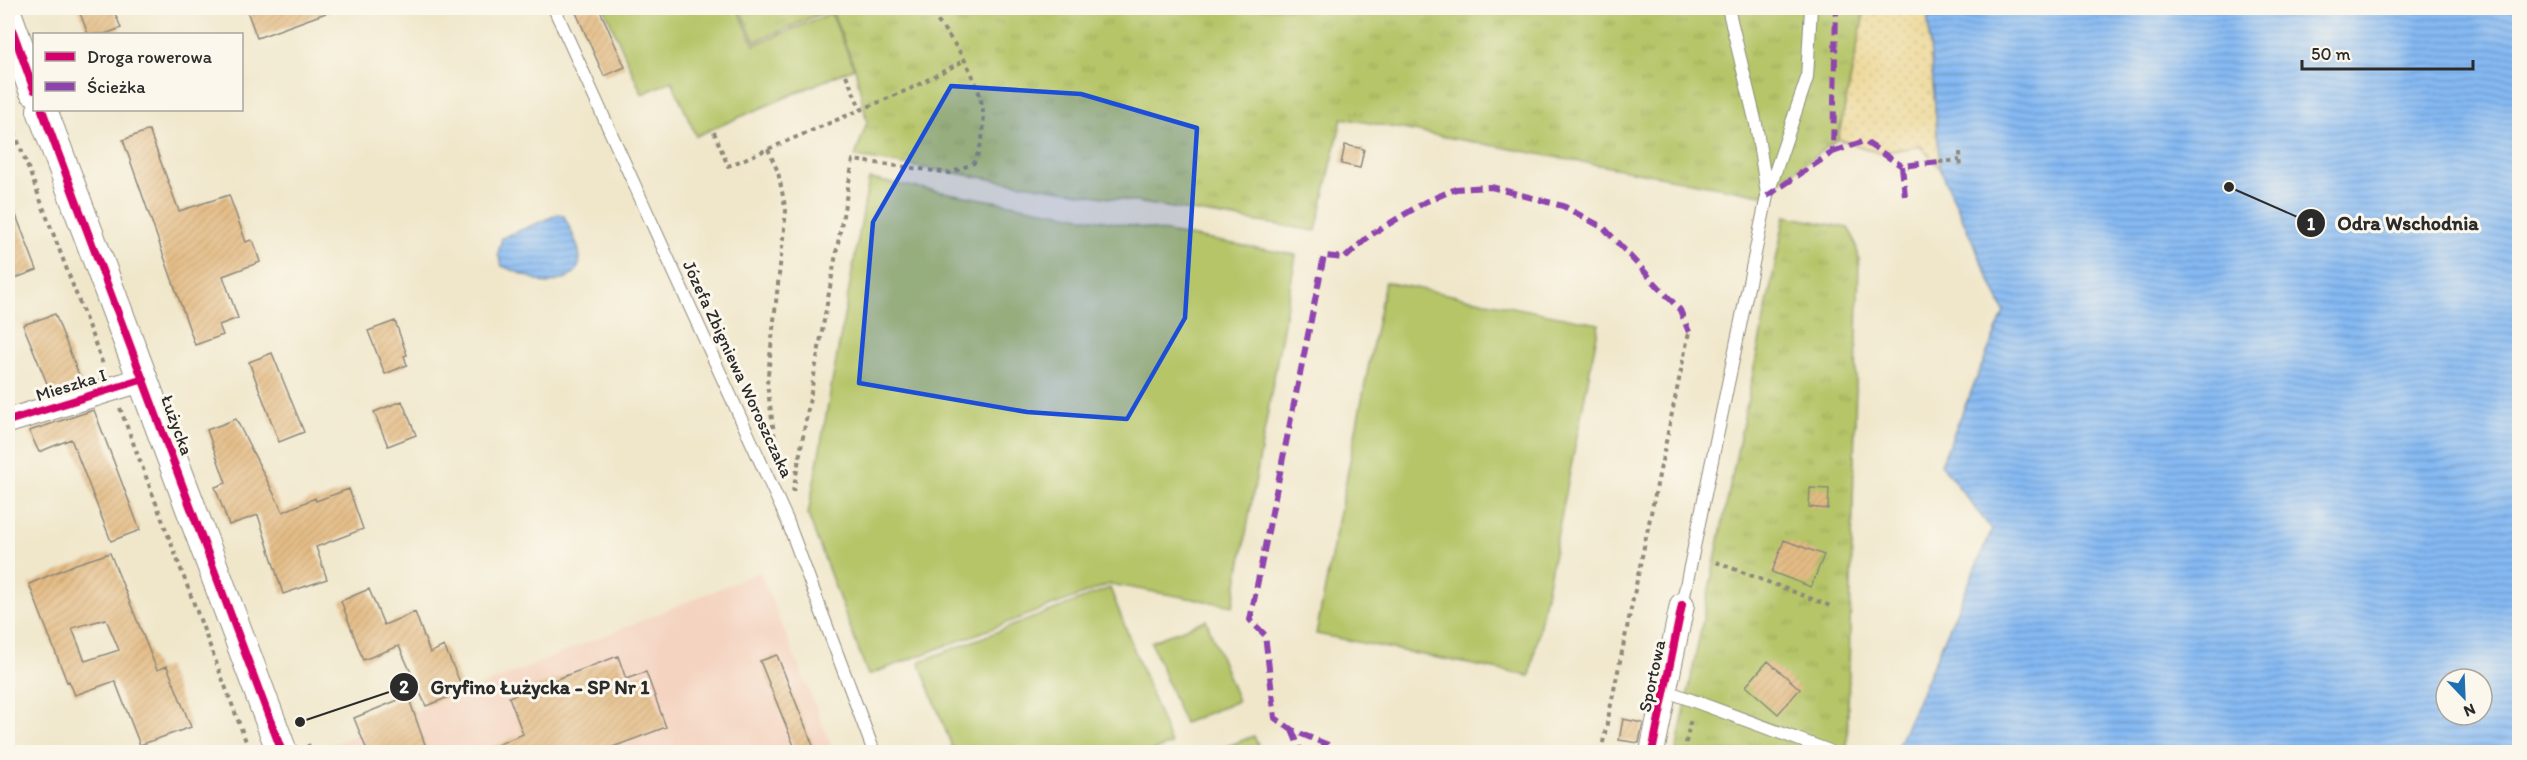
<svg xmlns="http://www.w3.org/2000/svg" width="2527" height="760" font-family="Itim,sans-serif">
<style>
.built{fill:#f4d3c0}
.sand{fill:url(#sand-dots);stroke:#8c8264;stroke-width:1.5}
.park{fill:url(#park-tufts);stroke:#70784a;stroke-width:1.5}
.pitch{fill:#b5c568;stroke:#70784a;stroke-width:1.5}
.water{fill:url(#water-rules);stroke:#58728f;stroke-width:1.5;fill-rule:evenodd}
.building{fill:url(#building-hatch);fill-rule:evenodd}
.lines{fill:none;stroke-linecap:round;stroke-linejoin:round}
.service-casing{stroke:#8e897b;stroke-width:14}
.minor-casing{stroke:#8e897b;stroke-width:26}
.tertiary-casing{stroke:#8e897b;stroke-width:32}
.path{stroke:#8e897b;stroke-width:4;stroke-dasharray:4.5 4.5;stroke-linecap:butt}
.service{stroke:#fff;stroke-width:12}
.minor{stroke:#fff;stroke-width:24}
.tertiary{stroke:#fff;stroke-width:30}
.quiet{stroke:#8e44ad;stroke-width:6;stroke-dasharray:12 6;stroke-linecap:butt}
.cycleway-casing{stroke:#fbf7ec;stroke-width:11}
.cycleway{stroke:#d6006c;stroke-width:8}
.marked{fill:#1d4ed8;fill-opacity:0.2;stroke:#1d4ed8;stroke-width:4.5;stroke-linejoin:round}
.labels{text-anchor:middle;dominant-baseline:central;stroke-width:6;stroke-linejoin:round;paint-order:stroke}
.street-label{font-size:18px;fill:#2b2b2b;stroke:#fbf7ec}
.leader{fill:none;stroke:#2b2b2b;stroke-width:2}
.callout-dot{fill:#2b2b2b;stroke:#fbf7ec;stroke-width:2}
.mark-label{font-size:18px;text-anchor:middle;font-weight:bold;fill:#fff}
.callout-label{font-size:20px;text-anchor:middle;font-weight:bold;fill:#2b2b2b;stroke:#fbf7ec;stroke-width:6;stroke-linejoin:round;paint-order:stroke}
</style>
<defs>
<pattern id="sand-dots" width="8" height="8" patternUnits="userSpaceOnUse" patternTransform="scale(1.5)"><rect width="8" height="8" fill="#eeda9e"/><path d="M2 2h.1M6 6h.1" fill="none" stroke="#cb8" stroke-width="1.8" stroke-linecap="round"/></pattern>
<pattern id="park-tufts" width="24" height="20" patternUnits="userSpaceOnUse" patternTransform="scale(1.5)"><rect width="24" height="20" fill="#b5c568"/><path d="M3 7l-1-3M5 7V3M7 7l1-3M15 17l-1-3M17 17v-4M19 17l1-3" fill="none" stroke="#9ca95a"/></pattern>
<pattern id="water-rules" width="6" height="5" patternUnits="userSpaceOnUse" patternTransform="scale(1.5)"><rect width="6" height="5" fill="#85b9f3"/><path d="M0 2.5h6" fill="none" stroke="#6d97c5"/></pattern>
<pattern id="building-hatch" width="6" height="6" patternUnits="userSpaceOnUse" patternTransform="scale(1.5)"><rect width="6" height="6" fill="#e4bc85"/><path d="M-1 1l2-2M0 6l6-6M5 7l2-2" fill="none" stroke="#c4a273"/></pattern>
</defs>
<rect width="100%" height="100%" fill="#fbf7ec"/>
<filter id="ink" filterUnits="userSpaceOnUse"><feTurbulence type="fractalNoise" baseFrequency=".0167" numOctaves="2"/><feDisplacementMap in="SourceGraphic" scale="12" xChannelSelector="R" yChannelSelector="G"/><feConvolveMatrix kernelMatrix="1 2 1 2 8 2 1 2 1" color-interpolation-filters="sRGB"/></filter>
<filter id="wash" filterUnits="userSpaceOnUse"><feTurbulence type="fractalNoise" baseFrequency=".008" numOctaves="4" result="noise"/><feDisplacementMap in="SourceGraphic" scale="24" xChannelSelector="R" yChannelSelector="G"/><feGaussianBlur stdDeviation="1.35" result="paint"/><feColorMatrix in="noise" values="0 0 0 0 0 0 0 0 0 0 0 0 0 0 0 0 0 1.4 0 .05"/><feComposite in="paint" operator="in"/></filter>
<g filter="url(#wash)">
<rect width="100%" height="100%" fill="#f0e7cb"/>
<path class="built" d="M 760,572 L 834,752 L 314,752 L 464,691 L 486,684 Z"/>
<path class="sand" d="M 1865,8 L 1927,8 L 1940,168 L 1920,146 L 1879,153 L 1838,139 Z"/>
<path class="park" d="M 739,8 L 1865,8 L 1838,139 L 1762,195 L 1342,118 L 1316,231 L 855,157 L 867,122 L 855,68 L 831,9 L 755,42 Z
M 1785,216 L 1848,228 L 1854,238 L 1859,258 L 1847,752 L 1676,752 Z"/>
<path class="pitch" d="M 604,8 L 737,8 L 754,45 L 831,13 L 854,68 L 696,136 L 672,81 L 642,94 Z
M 869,179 L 1296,255 L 1233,606 L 1110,584 L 868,675 L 808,515 Z
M 1385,282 L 1599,324 L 1530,676 L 1316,634 Z
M 1110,588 L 1171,744 L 1150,752 L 954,752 L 919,662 Z
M 1206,620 L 1238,701 L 1184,723 L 1151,642 Z
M 1254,736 L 1261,752 L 1212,752 Z"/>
<path class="water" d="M 1927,8 L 2519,8 L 2519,752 L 1895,752 L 1992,530 L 1941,464 L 2004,312 L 1940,168 ZM 2446,679 L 2482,679 L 2482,715 L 2446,715 Z
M 559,214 L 564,216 C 571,233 592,263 570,276 C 563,280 554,281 547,284 L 502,266 L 498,254 L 502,238 Z"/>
<g id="blocks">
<path class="building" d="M 78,8 L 113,8 L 121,28 L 105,34 L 88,34 Z
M 246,8 L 333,8 L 334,10 L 257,38 Z
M 574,8 L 599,8 L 625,67 L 604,76 Z
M 149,130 L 179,211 L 229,195 L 246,242 L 251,240 L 254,243 L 260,262 L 223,276 L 238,318 L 219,325 L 223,335 L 195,345 L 123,140 Z
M 1345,145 L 1364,149 L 1360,168 L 1341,164 Z
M 8,197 L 9,197 L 37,270 L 8,281 Z
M 55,314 L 82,383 L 51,393 L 23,325 Z
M 395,321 L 407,355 L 404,356 L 407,365 L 385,374 L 368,331 Z
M 272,353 L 304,432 L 279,442 L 249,362 Z
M 402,401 L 416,435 L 388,446 L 374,412 Z
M 94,410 L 140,530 L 111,541 L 71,439 L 39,452 L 29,431 Z
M 236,419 L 283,512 L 315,498 L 316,501 L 349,489 L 363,529 L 316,547 L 327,579 L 283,594 L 258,515 L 229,525 L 215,487 L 226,483 L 207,430 Z
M 1810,488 L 1829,489 L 1828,509 L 1809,507 Z
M 1784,540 L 1824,555 L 1811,587 L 1772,572 Z
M 110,553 L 157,670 L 167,666 L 191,727 L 140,745 L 115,681 L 75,695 L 69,681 L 67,682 L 29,584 L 76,564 ZM 106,619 L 119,650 L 85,661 L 72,628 Z
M 369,589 L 384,625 L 415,612 L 430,653 L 444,646 L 464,691 L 426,706 L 399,646 L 363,660 L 341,601 Z
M 777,655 L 816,753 L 797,753 L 760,661 Z
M 618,656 L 626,679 L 646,672 L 666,727 L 597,753 L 478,753 L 523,734 L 509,697 Z
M 1768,661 L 1800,689 L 1778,714 L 1746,686 Z
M 408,696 L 428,753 L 368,753 L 354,718 Z
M 1623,719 L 1643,723 L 1639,743 L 1619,740 Z"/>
</g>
</g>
<g filter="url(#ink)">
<use href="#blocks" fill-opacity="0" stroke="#8e897b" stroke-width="1.5"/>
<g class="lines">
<defs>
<path id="service" d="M 554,8 L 787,520 L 874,752
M 1728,8 L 1756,124 L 1767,194
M 1682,605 L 1767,196 L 1807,78 L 1811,8
M 1664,690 L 1827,750"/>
<path id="minor" d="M 8,421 L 144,379
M 1652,752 L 1682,605"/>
<path id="tertiary" d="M 8,18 L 34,90
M 42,110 L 282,752"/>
</defs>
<use href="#service" class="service-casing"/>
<use href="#minor" class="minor-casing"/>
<use href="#tertiary" class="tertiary-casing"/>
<path class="path" d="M 846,75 L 861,110
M 8,115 L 104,367
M 714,132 L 728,166 L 910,89 L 965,60
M 768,149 L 778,172 L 786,211 L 767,384 L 777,454
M 1960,152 L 1961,170
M 1939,162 L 1960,160
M 120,408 L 250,752
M 793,492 L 853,160 L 950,173 L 974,163 C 1002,105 963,52 927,8
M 1716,562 L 1833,607
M 308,744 L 311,752
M 1601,752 L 1689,332
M 1684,752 L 1691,718"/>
<use href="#service" class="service"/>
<use href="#minor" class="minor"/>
<use href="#tertiary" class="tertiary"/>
<path class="quiet" d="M 1833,152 L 1864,141 L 1902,166
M 1767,196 L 1833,152 L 1836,8
M 1905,196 L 1902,166 L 1939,162
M 1292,730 L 1301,752
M 1345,752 L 1292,730 L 1275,718 L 1265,635 L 1250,620 L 1324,256 L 1345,258 L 1369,236 L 1425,202 L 1456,189 L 1491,187 L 1563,206 L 1604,228 L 1680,310 L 1689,332"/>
<defs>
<path id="cycleway" d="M 8,18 L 34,90
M 42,110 L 282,752
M 8,421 L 144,379
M 1652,752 L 1682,605"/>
</defs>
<use href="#cycleway" class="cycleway-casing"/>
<use href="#cycleway" class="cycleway"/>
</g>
</g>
<path class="marked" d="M 951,86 L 1081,94 L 1197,128 L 1185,318 L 1127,419 L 1027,412 L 859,383 L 873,222 Z"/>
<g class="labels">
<g class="street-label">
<text transform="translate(738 369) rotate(65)">Józefa Zbigniewa Woroszczaka</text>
<text transform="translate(71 385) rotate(-17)">Mieszka I</text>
<text transform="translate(177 425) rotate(70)">Łużycka</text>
<text transform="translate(1652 676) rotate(-78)">Sportowa</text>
</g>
</g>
<path class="leader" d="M2229 187L2311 223M300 722L404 687"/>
<g class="callout-dot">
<circle cx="2229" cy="187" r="6"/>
<circle cx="300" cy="722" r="6"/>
<circle cx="2311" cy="223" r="15"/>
<circle cx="404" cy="687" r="15"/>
</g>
<g class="mark-label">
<text x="2311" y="230">1</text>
<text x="404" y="693">2</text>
</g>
<g class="callout-label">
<text x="2408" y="230">Odra Wschodnia</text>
<text x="540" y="694">Gryfino Łużycka - SP Nr 1</text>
</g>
<rect width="2527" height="760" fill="none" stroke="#fbf7ec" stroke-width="30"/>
<rect x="33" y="33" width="210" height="78" fill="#fbf7ec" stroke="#a8a59f" stroke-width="1.5"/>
<rect x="45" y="52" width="30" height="9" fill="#d6006c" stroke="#a8a59f" stroke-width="1.5"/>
<text x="87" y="63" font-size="18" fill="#2b2b2b">Droga rowerowa</text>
<rect x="45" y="82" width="30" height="9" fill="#8e44ad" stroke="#a8a59f" stroke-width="1.5"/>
<text x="87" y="93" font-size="18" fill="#2b2b2b">Ścieżka</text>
<g transform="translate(2464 697) rotate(157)"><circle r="28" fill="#fbf7ec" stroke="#a8a59f" stroke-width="1.5"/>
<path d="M0-4.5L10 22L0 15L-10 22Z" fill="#1f6fb2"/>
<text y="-9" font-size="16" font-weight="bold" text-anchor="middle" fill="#2b2b2b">N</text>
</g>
<path d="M2302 60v9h171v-9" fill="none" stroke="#2b2b2b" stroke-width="3"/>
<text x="2311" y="60" font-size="18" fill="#2b2b2b" stroke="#fbf7ec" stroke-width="4.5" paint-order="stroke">50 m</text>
</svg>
